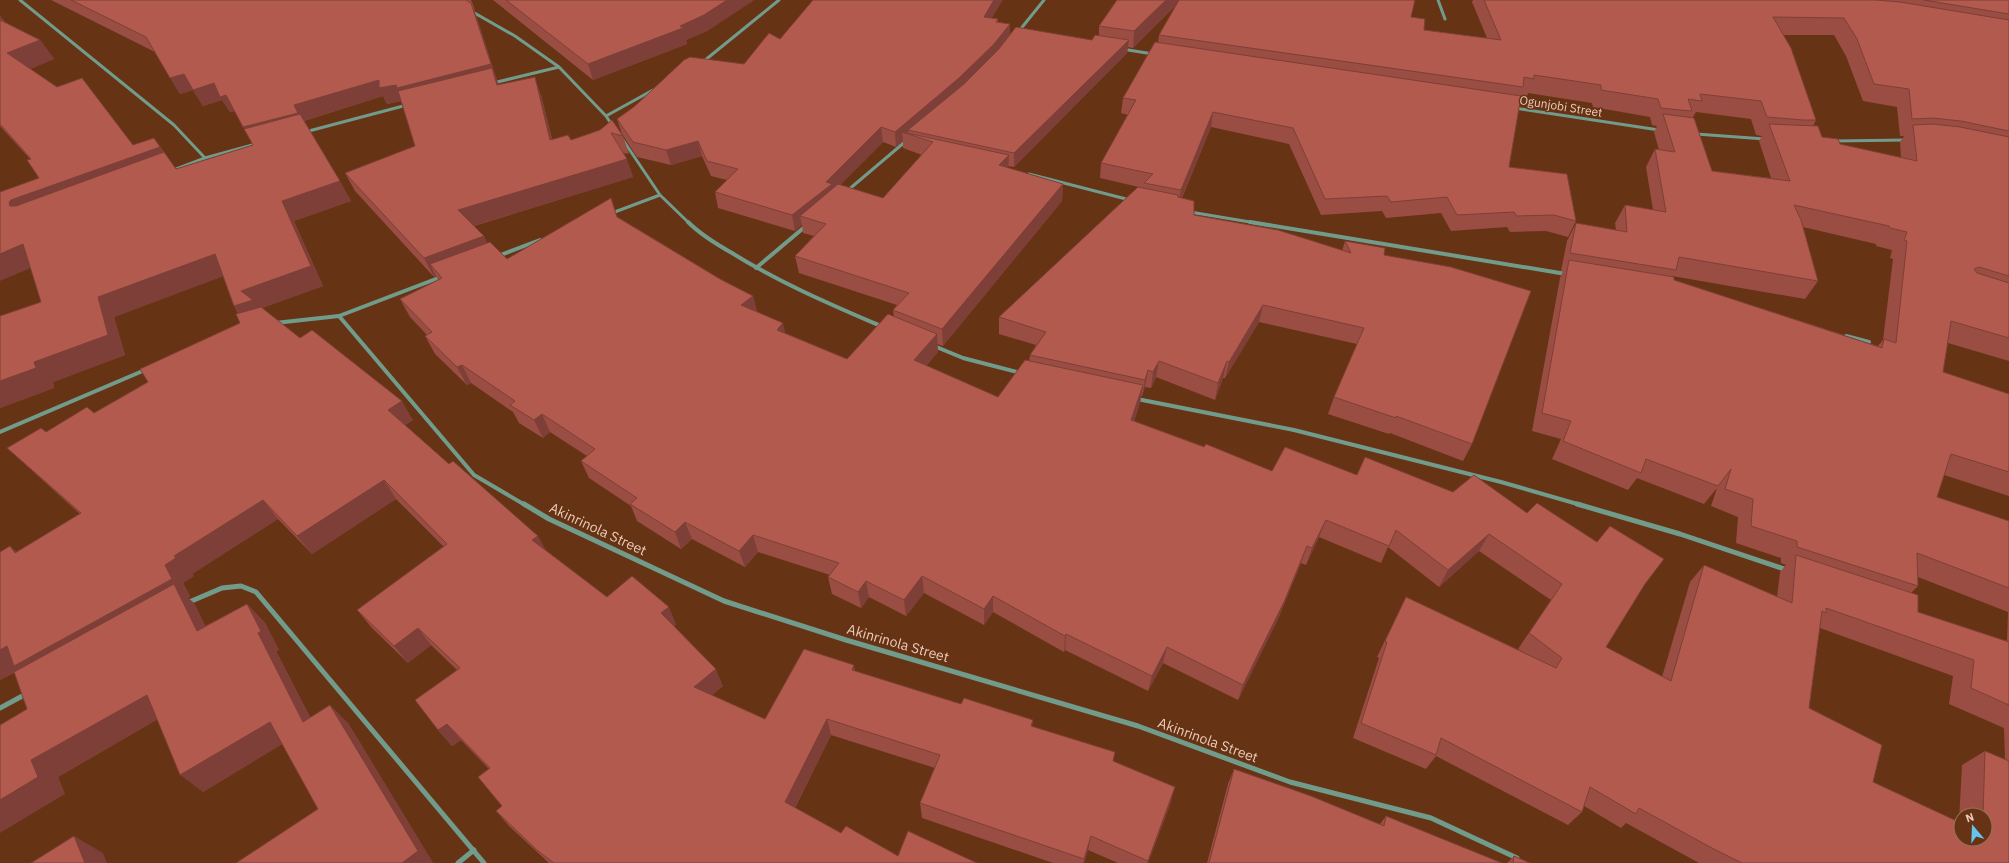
<svg xmlns="http://www.w3.org/2000/svg" width="2009" height="863" font-family="'IBM Plex Sans',sans-serif">
<style>
.lines{fill:none;stroke-linecap:round;stroke-linejoin:round}
.street-far2{stroke:#719c8c;stroke-width:3}
.street-far1{stroke:#719c8c;stroke-width:4}
.street{stroke:#719c8c;stroke-width:5}
.wall{fill:#9a4d43;fill-rule:evenodd}
.shaded-wall{fill:#7d3f37}
.building{fill:#b35a4e;stroke:#7d3f37}
.labels{text-anchor:middle;dominant-baseline:central;stroke-width:3;stroke-linejoin:round;paint-order:stroke}
.far-street-label{font-size:12px;fill:#ebcbbb;stroke:#663314}
.street-label{font-size:14px;fill:#ebcbbb;stroke:#663314}
</style>
<rect width="100%" height="100%" fill="#663314"/>
<g class="lines">
<path class="street-far2" d="M 20,0 L 174,125 L 205,158
M 1438,0 L 1445,19
M 471,11 L 515,36 L 559,67 L 606,116 L 612,125
M 1019,31 L 1044,0
M 1122,49 L 1153,54
M 704,61 L 779,0
M 493,83 L 559,67
M 1514,108 L 1659,130
M 606,116 L 653,90
M 305,132 L 407,105
M 1696,134 L 1765,139
M 623,140 L 660,195 L 689,223
M 1834,141 L 1907,140
M 171,171 L 205,158 L 256,144
M 1029,174 L 1130,200
M 847,191 L 906,141
M 1190,212 L 1256,223
M 612,213 L 660,195"/>
<path class="street-far1" d="M 688,222 C 701,235 716,244 732,253 C 780,283 832,305 883,327
M 1250,222 L 1566,274
M 498,256 L 540,240
M 756,268 L 807,225
M 339,316 L 474,475 L 525,505
M 275,323 L 339,316 L 441,277
M 1846,336 L 1869,342
M 934,346 L 963,358 L 1021,373
M 1137,399 L 1294,430 L 1501,482 L 1581,505
M 0,432 L 145,370"/>
<path class="street" d="M 524,504 L 549,519 L 724,601 L 846,640 L 1138,726 L 1290,782 L 1431,818 L 1517,858
M 1577,504 L 1680,534 L 1787,570
M 187,603 L 222,588 L 241,586 L 256,592 L 484,863
M 0,708 L 26,694
M 458,863 L 474,850"/>
</g>
<path class="wall" d="M 51,0 L 471,0 L 475,10 L 474,9 L 498,84 L 541,95 L 552,139 L 571,140 L 600,130 L 623,136 L 629,154 L 624,153 L 633,177 L 474,226 L 484,236 L 487,243 L 507,259 L 618,217 L 720,279 L 753,296 L 757,312 L 785,333 L 847,359 L 894,317 L 893,310 L 897,305 L 799,273 L 795,256 L 814,236 L 803,233 L 802,225 L 795,231 L 718,208 L 715,192 L 727,180 L 711,176 L 702,156 L 671,165 L 637,157 L 622,134 L 617,119 L 744,64 L 780,39 L 992,18 L 998,19 L 998,22 L 1010,24 L 1010,35 L 1092,40 L 1099,36 L 1099,26 L 1117,0 L 1411,17 L 1424,30 L 1487,38 L 1472,2 L 1473,0 L 2009,0 L 2009,361 L 1948,343 L 1943,372 L 2009,394 L 2009,496 L 1944,475 L 1937,497 L 2009,521 L 2009,863 L 1699,863 L 1626,823 L 1621,828 L 1584,806 L 1582,812 L 1568,825 L 1436,756 L 1426,769 L 1353,738 L 1379,658 L 1377,657 L 1406,597 L 1523,652 L 1518,649 L 1551,600 L 1479,551 L 1439,587 L 1388,547 L 1381,563 L 1319,537 L 1306,565 L 1301,563 L 1278,619 L 1238,700 L 1163,663 L 1148,691 L 1065,650 L 1064,652 L 993,612 L 984,625 L 924,593 L 906,616 L 869,597 L 861,608 L 832,594 L 828,577 L 830,575 L 758,552 L 745,567 L 692,539 L 681,549 L 637,521 L 631,506 L 589,478 L 581,461 L 587,456 L 550,432 L 543,438 L 519,423 L 513,412 L 471,383 L 467,385 L 435,354 L 425,336 L 427,335 L 410,317 L 400,299 L 438,280 L 436,276 L 434,277 L 355,191 L 345,173 L 415,146 L 401,101 L 387,104 L 383,96 L 304,121 L 351,201 L 294,221 L 323,286 L 262,308 L 300,338 L 413,420 L 405,425 L 547,551 L 607,597 L 676,624 L 674,626 L 723,686 L 712,695 L 765,719 L 855,671 L 961,704 L 1033,720 L 1032,726 L 1114,761 L 1171,802 L 1148,863 L 1118,863 L 1088,850 L 1084,863 L 1053,863 L 922,818 L 920,803 L 935,768 L 831,735 L 795,808 L 841,833 L 898,856 L 977,863 L 549,863 L 509,826 L 496,811 L 502,806 L 489,769 L 461,740 L 452,746 L 438,730 L 457,670 L 431,645 L 408,663 L 372,628 L 357,610 L 444,547 L 396,499 L 312,554 L 278,519 L 192,574 L 194,576 L 183,583 L 190,596 L 188,598 L 194,603 L 205,626 L 247,604 L 265,623 L 279,650 L 276,651 L 310,717 L 348,723 L 433,863 L 236,863 L 318,809 L 282,744 L 203,792 L 158,719 L 58,777 L 65,794 L 27,709 L 19,670 L 0,680 L 0,552 L 16,552 L 80,514 L 7,448 L 46,432 L 94,413 L 148,382 L 240,323 L 238,313 L 234,306 L 223,276 L 114,317 L 125,355 L 53,382 L 54,388 L 0,408 L 0,316 L 41,302 L 39,178 L 30,159 L 0,126 L 0,16 L 5,22 L 40,40 L 54,59 L 30,69 L 133,145 L 154,138 L 176,169 L 253,145 L 235,111 L 230,112 L 222,100 L 203,106 L 193,90 L 180,94 L 155,52 ZM 1177,4 L 1159,35 L 1158,43 L 1123,98 L 1121,113 L 1128,115 L 1101,163 L 1100,178 L 1143,188 L 999,317 L 999,334 L 1036,345 L 1030,355 L 1029,361 L 998,397 L 926,366 L 938,352 L 937,344 L 943,346 L 1062,201 L 1063,184 L 1008,168 L 1008,166 L 1014,167 L 1127,53 L 1128,47 L 1133,48 ZM 1783,35 L 1834,35 L 1846,56 L 1863,101 L 1897,107 L 1900,136 L 1904,136 L 1900,142 L 1901,158 L 1840,144 L 1822,137 L 1813,126 L 1816,120 ZM 1528,93 L 1592,103 L 1593,107 L 1650,117 L 1652,125 L 1657,126 L 1654,132 L 1659,150 L 1655,149 L 1646,167 L 1653,210 L 1625,205 L 1615,223 L 1616,230 L 1576,223 L 1567,241 L 1561,271 L 1563,271 L 1560,278 L 1532,431 L 1561,439 L 1552,459 L 1628,490 L 1637,478 L 1704,504 L 1717,488 L 1711,506 L 1738,517 L 1736,543 L 1781,558 L 1781,563 L 1786,565 L 1780,572 L 1777,597 L 1704,565 L 1690,582 L 1662,677 L 1606,647 L 1645,584 L 1527,513 L 1453,492 L 1357,475 L 1272,471 L 1134,421 L 1140,403 L 1141,396 L 1142,396 L 1145,387 L 1151,388 L 1156,377 L 1215,400 L 1223,378 L 1225,378 L 1259,322 L 1357,344 L 1334,397 L 1328,414 L 1389,434 L 1390,433 L 1463,461 L 1472,444 L 1384,255 L 1345,241 L 1342,251 L 1194,215 L 1182,198 L 1211,127 L 1289,144 L 1321,215 L 1382,211 L 1386,218 L 1441,213 L 1451,231 L 1507,227 L 1510,232 L 1546,231 L 1568,237 L 1576,221 L 1509,167 L 1521,96 L 1527,96 ZM 1696,112 L 1751,119 L 1756,135 L 1762,136 L 1759,141 L 1771,178 L 1712,171 L 1693,117 ZM 903,141 L 903,148 L 922,155 L 883,198 L 840,185 L 883,142 L 896,147 ZM 1803,227 L 1876,244 L 1876,246 L 1892,250 L 1890,258 L 1893,259 L 1883,340 L 1878,346 L 1674,280 L 1672,277 L 1672,276 L 1805,299 L 1818,281 ZM 1918,577 L 2008,612 L 2007,641 L 1918,612 L 1911,593 L 1918,586 ZM 1820,628 L 1953,676 L 1949,704 L 2004,728 L 2005,760 L 1985,751 L 1962,765 L 1959,821 L 1959,822 L 1873,782 L 1809,708 ZM 1961,815 L 1985,815 L 1985,839 L 1961,839 Z
M 493,0 L 754,0 L 707,31 L 686,40 L 687,44 L 593,80 Z
M 1234,769 L 1380,824 L 1386,816 L 1502,863 L 1207,863 L 1228,784 Z
M 1514,856 L 1530,863 L 1507,863 Z"/>
<path class="shaded-wall" d="M 727,0 L 754,0 L 707,31 L 686,40 L 687,44 L 593,80 L 588,64 L 680,26 Z
M 994,0 L 1003,0 L 984,31 L 984,17 Z
M 1166,0 L 1181,0 L 1133,48 L 1134,31 Z
M 471,3 L 477,18 L 499,86 L 403,101 L 387,104 L 383,96 L 303,121 L 253,143 L 243,127 L 294,105 L 379,80 Z
M 0,16 L 10,30 L 0,29 Z
M 1010,24 L 1010,39 L 994,59 L 908,130 L 908,134 L 902,132 L 903,141 L 896,147 L 895,132 Z
M 40,40 L 54,59 L 22,72 L 7,53 Z
M 1129,40 L 1127,53 L 1014,167 L 1014,153 Z
M 184,74 L 214,83 L 226,95 L 235,111 L 230,112 L 222,100 L 203,106 L 193,90 L 180,94 L 170,78 Z
M 535,77 L 541,95 L 556,158 L 550,140 Z
M 1213,112 L 1211,127 L 1178,206 L 1181,190 Z
M 881,127 L 883,142 L 833,192 L 800,216 L 802,225 L 795,231 L 792,215 Z
M 698,141 L 702,156 L 671,165 L 666,150 Z
M 160,147 L 174,166 L 28,220 L 10,206 L 9,203 L 11,200 Z
M 1009,155 L 1008,172 L 999,165 Z
M 627,159 L 633,177 L 466,228 L 458,210 Z
M 340,181 L 351,201 L 294,221 L 323,286 L 259,309 L 248,326 L 234,306 L 282,201 Z
M 1063,184 L 1062,201 L 943,346 L 942,329 Z
M 484,236 L 493,255 L 430,264 L 436,276 L 434,277 L 424,258 Z
M 23,244 L 40,264 L 0,281 L 0,254 Z
M 215,254 L 229,274 L 114,317 L 125,355 L 53,382 L 54,388 L 0,408 L 0,381 L 34,362 L 98,297 Z
M 753,296 L 757,314 L 741,305 Z
M 1263,305 L 1259,322 L 1225,378 L 1229,362 Z
M 783,323 L 787,341 L 777,330 Z
M 937,334 L 938,352 L 915,378 L 914,360 Z
M 1159,361 L 1156,377 L 1151,388 L 1153,372 Z
M 1227,361 L 1223,378 L 1215,400 L 1218,383 Z
M 462,365 L 471,383 L 467,385 L 457,367 Z
M 1148,370 L 1145,387 L 1142,396 L 1145,380 Z
M 1143,385 L 1140,403 L 1129,437 L 1131,420 Z
M 402,401 L 413,420 L 400,429 L 388,410 Z
M 542,414 L 550,432 L 543,438 L 534,420 Z
M 384,480 L 396,499 L 312,554 L 297,536 Z
M 263,500 L 278,519 L 192,574 L 194,576 L 183,583 L 190,596 L 188,598 L 194,603 L 217,649 L 37,683 L 19,669 L 0,680 L 0,650 L 165,565 L 174,556 Z
M 1326,520 L 1319,537 L 1306,565 L 1312,548 Z
M 685,522 L 692,539 L 681,549 L 675,532 Z
M 1489,534 L 1479,551 L 1439,587 L 1448,570 Z
M 753,535 L 758,552 L 745,567 L 739,551 Z
M 538,536 L 548,554 L 532,540 Z
M 10,546 L 31,564 L 15,553 Z
M 1307,546 L 1301,563 L 1278,619 L 1238,700 L 1243,685 Z
M 922,576 L 924,593 L 906,616 L 904,600 Z
M 866,581 L 869,597 L 861,608 L 858,592 Z
M 993,596 L 993,612 L 984,625 L 984,609 Z
M 247,604 L 265,623 L 279,650 L 276,651 L 321,739 L 303,722 L 258,633 Z
M 669,607 L 676,624 L 669,630 L 661,613 Z
M 418,628 L 431,645 L 408,663 L 394,646 Z
M 1066,634 L 1065,650 L 1064,652 L 1065,636 Z
M 1167,647 L 1163,663 L 1148,691 L 1152,676 Z
M 854,665 L 858,682 L 852,670 Z
M 716,669 L 723,686 L 701,703 L 694,687 Z
M 147,695 L 170,712 L 58,777 L 65,794 L 0,833 L 0,800 L 31,760 Z
M 330,705 L 348,723 L 433,863 L 402,863 Z
M 827,719 L 831,735 L 790,817 L 785,802 Z
M 270,722 L 290,739 L 203,792 L 180,775 Z
M 447,724 L 461,740 L 452,746 L 438,730 Z
M 1175,787 L 1171,802 L 1148,863 L 1147,863 Z
M 74,836 L 103,853 L 107,863 L 85,863 Z
M 1091,836 L 1088,850 L 1084,863 L 1083,863 Z"/>
<path class="building" d="M 71,0 L 466,0 L 471,3 L 491,64 L 397,88 L 396,85 L 379,88 L 379,80 L 294,105 L 298,113 L 243,127 L 226,95 L 220,97 L 214,83 L 193,90 L 184,74 L 170,78 L 146,37 Z
M 506,0 L 727,0 L 704,15 L 680,26 L 683,28 L 588,64 Z
M 813,0 L 994,0 L 984,17 L 998,19 L 996,22 L 1010,24 L 994,44 L 959,78 L 895,132 L 881,127 L 826,182 L 832,184 L 792,215 L 715,192 L 738,169 L 707,161 L 698,141 L 666,150 L 633,142 L 617,119 L 635,106 L 684,60 L 690,57 L 744,64 L 769,33 L 780,39 Z
M 1117,0 L 1166,0 L 1134,31 L 1099,26 Z
M 1179,0 L 1415,0 L 1411,17 L 1425,19 L 1424,30 L 1501,40 L 1484,0 L 1876,0 L 1900,2 L 2009,20 L 2009,131 L 1961,121 L 1933,118 L 1912,119 L 1909,89 L 1874,84 L 1857,39 L 1844,18 L 1773,17 L 1791,48 L 1816,120 L 1803,120 L 1767,117 L 1761,101 L 1700,94 L 1702,101 L 1688,99 L 1692,111 L 1680,110 L 1661,108 L 1658,99 L 1601,90 L 1601,85 L 1534,75 L 1534,79 L 1524,77 L 1523,87 L 1159,35 Z
M 1924,0 L 2009,0 L 2009,14 Z
M 0,20 L 40,40 L 7,53 L 57,87 L 82,78 L 133,145 L 154,138 L 160,147 L 11,200 L 9,203 L 10,206 L 16,206 L 164,152 L 176,169 L 253,145 L 244,129 L 300,114 L 340,181 L 282,201 L 311,266 L 241,291 L 253,300 L 234,306 L 215,254 L 98,297 L 108,335 L 34,362 L 36,368 L 0,381 L 0,316 L 41,302 L 23,244 L 0,254 L 0,192 L 39,178 L 27,160 L 31,159 L 0,124 Z
M 1016,27 L 1092,40 L 1095,35 L 1129,40 L 1014,153 L 908,130 L 964,84 L 998,50 Z
M 1155,42 L 1521,96 L 1509,167 L 1567,174 L 1576,221 L 1554,215 L 1517,216 L 1514,212 L 1457,215 L 1447,197 L 1391,202 L 1387,196 L 1325,199 L 1293,128 L 1213,112 L 1181,190 L 1144,183 L 1153,174 L 1101,163 L 1136,100 L 1123,98 Z
M 492,68 L 497,85 L 535,77 L 550,140 L 568,135 L 571,140 L 600,130 L 612,120 L 623,136 L 611,133 L 627,159 L 458,210 L 484,236 L 424,258 L 345,173 L 415,146 L 398,91 Z
M 1663,114 L 1694,118 L 1712,171 L 1790,181 L 1769,124 L 1818,126 L 1822,137 L 1838,139 L 1840,144 L 1917,161 L 1913,125 L 1933,124 L 1960,127 L 2009,137 L 2009,276 L 1979,267 L 1974,269 L 1977,273 L 2009,283 L 2009,338 L 1951,321 L 1943,372 L 2009,394 L 2009,472 L 1951,454 L 1937,497 L 2009,521 L 2009,588 L 1917,553 L 1918,586 L 1797,547 L 1797,541 L 1751,526 L 1753,499 L 1725,489 L 1731,469 L 1718,486 L 1646,459 L 1641,473 L 1563,441 L 1571,421 L 1542,413 L 1569,260 L 1674,277 L 1674,280 L 1882,348 L 1884,339 L 1896,343 L 1907,241 L 1904,240 L 1907,232 L 1890,228 L 1889,226 L 1794,205 L 1801,220 L 1818,281 L 1679,257 L 1676,270 L 1570,253 L 1576,223 L 1627,232 L 1625,205 L 1666,212 L 1655,149 L 1675,152 Z
M 902,132 L 1009,155 L 999,165 L 1063,184 L 942,329 L 893,310 L 909,293 L 795,256 L 826,224 L 800,216 L 838,184 L 883,198 L 933,142 Z
M 1138,187 L 1178,195 L 1178,197 L 1194,201 L 1194,215 L 1278,230 L 1351,253 L 1345,241 L 1385,248 L 1384,255 L 1451,267 L 1531,291 L 1472,444 L 1396,416 L 1396,418 L 1334,397 L 1364,328 L 1263,305 L 1229,362 L 1227,361 L 1218,383 L 1159,361 L 1153,372 L 1148,370 L 1145,380 L 1030,355 L 1046,332 L 999,317 Z
M 611,198 L 617,217 L 720,279 L 753,296 L 741,305 L 783,323 L 777,330 L 847,359 L 888,314 L 937,334 L 914,360 L 998,397 L 1025,360 L 1143,385 L 1131,420 L 1204,447 L 1206,444 L 1272,471 L 1285,447 L 1357,475 L 1365,457 L 1453,492 L 1474,475 L 1527,513 L 1537,503 L 1597,542 L 1610,526 L 1664,559 L 1645,584 L 1606,647 L 1671,681 L 1704,565 L 1792,603 L 1796,555 L 1918,595 L 1918,612 L 2009,642 L 2009,705 L 1971,688 L 1974,660 L 1826,608 L 1826,613 L 1822,611 L 1809,708 L 1882,745 L 1873,782 L 1961,823 L 1961,839 L 1985,839 L 1985,815 L 1983,815 L 1985,751 L 2009,761 L 2009,863 L 1742,863 L 1710,847 L 1639,808 L 1636,814 L 1590,787 L 1582,812 L 1441,738 L 1436,755 L 1361,723 L 1387,642 L 1385,641 L 1406,597 L 1556,668 L 1562,658 L 1529,633 L 1562,584 L 1489,534 L 1448,570 L 1396,530 L 1389,546 L 1326,520 L 1312,548 L 1307,546 L 1284,602 L 1243,685 L 1167,647 L 1152,676 L 1066,634 L 1065,636 L 993,596 L 984,609 L 922,576 L 904,600 L 866,581 L 858,592 L 828,577 L 839,563 L 753,535 L 739,551 L 685,522 L 675,532 L 630,504 L 637,498 L 581,461 L 595,449 L 542,414 L 534,420 L 510,405 L 515,401 L 462,365 L 457,367 L 425,336 L 432,332 L 400,299 L 442,278 L 430,264 L 490,242 L 507,259 Z
M 261,307 L 300,338 L 312,330 L 402,401 L 388,410 L 449,464 L 453,461 L 538,536 L 532,540 L 607,597 L 632,576 L 669,607 L 661,613 L 716,669 L 694,687 L 765,719 L 804,649 L 854,665 L 852,670 L 961,704 L 964,698 L 1033,720 L 1031,726 L 1115,752 L 1113,761 L 1175,787 L 1148,861 L 1091,836 L 1084,859 L 920,803 L 940,755 L 827,719 L 785,802 L 841,833 L 846,826 L 898,856 L 908,831 L 977,863 L 554,863 L 538,851 L 496,811 L 502,806 L 478,777 L 490,768 L 447,724 L 438,730 L 415,700 L 460,668 L 418,628 L 394,646 L 357,610 L 447,544 L 384,480 L 297,536 L 263,500 L 174,556 L 176,558 L 165,565 L 172,579 L 14,666 L 7,646 L 0,650 L 0,552 L 10,546 L 15,553 L 81,513 L 7,448 L 41,428 L 46,432 L 87,407 L 94,413 L 148,382 L 140,369 L 240,323 L 236,314 Z
M 174,584 L 197,631 L 247,604 L 261,631 L 258,633 L 303,722 L 330,705 L 418,851 L 402,863 L 236,863 L 318,809 L 270,722 L 180,775 L 147,695 L 31,760 L 38,777 L 0,800 L 0,725 L 27,709 L 14,672 Z
M 1234,769 L 1311,796 L 1384,826 L 1386,816 L 1502,863 L 1209,863 Z
M 74,836 L 85,863 L 31,863 Z
M 1514,856 L 1530,863 L 1513,863 Z"/>
<g class="labels">
<g class="far-street-label">
<text transform="translate(1561 106) rotate(9)">Ogunjobi Street</text>
</g>
<g class="street-label">
<text transform="translate(598 529) rotate(25)">Akinrinola Street</text>
<text transform="translate(898 643) rotate(16)">Akinrinola Street</text>
<text transform="translate(1208 740) rotate(20)">Akinrinola Street</text>
</g>
</g>
<g transform="translate(1973 827) rotate(341)"><circle r="19" fill="#663314" stroke="#9b7057"/>
<path d="M0-3L7 15L0 10L-7 15Z" fill="#65c5ee"/>
<text y="-6" font-size="11" font-weight="bold" text-anchor="middle" fill="#ebcbbb">N</text>
</g>
</svg>
